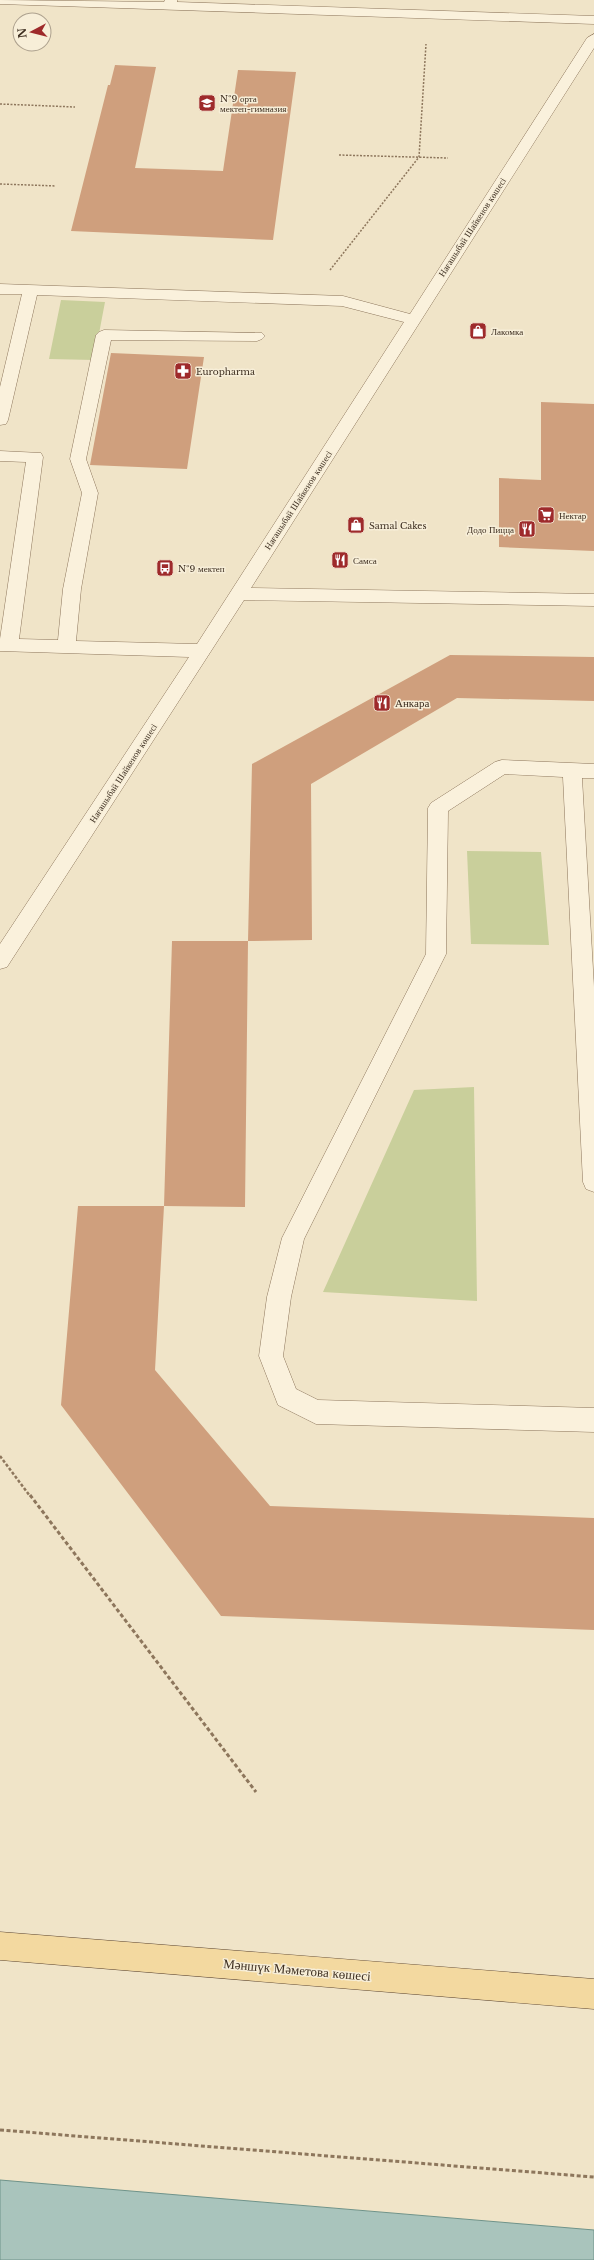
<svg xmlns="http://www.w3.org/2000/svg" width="594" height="2260" font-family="'Libre Baskerville',serif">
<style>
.green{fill:#c9cf9b}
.water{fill:#a9c4bc;stroke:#6f938a}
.building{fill:#cf9f7d}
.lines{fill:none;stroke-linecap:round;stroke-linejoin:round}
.minor-casing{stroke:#8d765c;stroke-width:1}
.major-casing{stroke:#5b4430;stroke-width:1}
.path-far2{stroke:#8d765c;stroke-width:1.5;stroke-dasharray:2 1.5;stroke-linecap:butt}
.path-far1{stroke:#8d765c;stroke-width:2.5;stroke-dasharray:3 2;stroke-linecap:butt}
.path{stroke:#8d765c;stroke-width:3;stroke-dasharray:4 2.5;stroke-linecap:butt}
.minor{fill:#faf1dc;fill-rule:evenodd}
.major{fill:#f3d9a0;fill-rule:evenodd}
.labels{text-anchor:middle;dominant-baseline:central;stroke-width:3;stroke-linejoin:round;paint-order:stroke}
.far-poi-label{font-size:9px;fill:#3d2e20;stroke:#f7eed8;text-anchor:start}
.far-street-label{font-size:9px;fill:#3d2e20;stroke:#f7eed8}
.poi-label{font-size:11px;fill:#3d2e20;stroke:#f7eed8;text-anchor:start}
.near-street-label{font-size:13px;fill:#3d2e20;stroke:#f7eed8}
</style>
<rect width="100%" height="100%" fill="#f0e4c8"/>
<path class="green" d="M 61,300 L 105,302 L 94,360 L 49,359 Z
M 467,851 L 541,852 L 549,945 L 471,944 Z
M 474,1087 L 477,1301 L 323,1292 L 414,1090 Z"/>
<path class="water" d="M 0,2180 L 594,2230 L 594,2260 L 0,2260 Z"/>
<path class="building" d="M 115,65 L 156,67 L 135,168 L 223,171 L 238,70 L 296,72 L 273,240 L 71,231 L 108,85 L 110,85 Z
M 111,353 L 204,357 L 187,469 L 90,465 Z
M 541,402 L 594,404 L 594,551 L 499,547 L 499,478 L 541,480 Z
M 450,655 L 594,657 L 594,701 L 457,698 L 311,784 L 312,940 L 248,941 L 252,764 Z
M 172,941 L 248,941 L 245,1207 L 164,1206 Z
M 78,1206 L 164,1206 L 155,1370 L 270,1506 L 594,1518 L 594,1630 L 221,1616 L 61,1405 Z"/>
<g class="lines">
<defs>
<path id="minor" d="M 0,0 L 164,2 L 165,0 L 177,0 L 177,2 L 594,16 L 594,24 L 0,4 Z
M 594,34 L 594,48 L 251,588 L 594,594 L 594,606 L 244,600 L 7,967 L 0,969 L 0,944 L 189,657 L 0,651 L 0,639 L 26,462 L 0,461 L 0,451 L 41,453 L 43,457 L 19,639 L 58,640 L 63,589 L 82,493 L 70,459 L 96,335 L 99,332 L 104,330 L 262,333 L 265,336 L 262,339 L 257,341 L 111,340 L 86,459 L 98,493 L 81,589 L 76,641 L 197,644 L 404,322 L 342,306 L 37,295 L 8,420 L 6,424 L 0,425 L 0,387 L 22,294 L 0,294 L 0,284 L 343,296 L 410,314 L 587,38 Z
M 502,760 L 594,764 L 594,778 L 582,778 L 594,987 L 594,1192 L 586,1189 L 583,1182 L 563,777 L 505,774 L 448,811 L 446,954 L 304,1239 L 291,1297 L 283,1356 L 296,1389 L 318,1400 L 594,1408 L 594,1432 L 316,1424 L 278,1405 L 259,1356 L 267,1297 L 282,1238 L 426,954 L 428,808 L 431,803 L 495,762 Z"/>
<path id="major" d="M 0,1932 L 594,1979 L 594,2009 L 0,1960 Z"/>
</defs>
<use href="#minor" class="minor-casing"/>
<use href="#major" class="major-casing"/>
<path class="path-far2" d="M 0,104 L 75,107
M 339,155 L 448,158
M 0,184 L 56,186
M 330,270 L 419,157 L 426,44"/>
<path class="path-far1" d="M 0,1456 L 30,1496"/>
<path class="path" d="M 30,1495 L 256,1792
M 0,2130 L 594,2177"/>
<use href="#minor" class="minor"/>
<use href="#major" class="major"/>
</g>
<defs>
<symbol id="school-square" viewBox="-11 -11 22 22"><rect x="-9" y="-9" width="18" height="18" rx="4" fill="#9e2a2b" stroke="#f7eed8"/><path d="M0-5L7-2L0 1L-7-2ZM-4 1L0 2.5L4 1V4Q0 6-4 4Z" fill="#fff"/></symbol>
<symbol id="shop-square" viewBox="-11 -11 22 22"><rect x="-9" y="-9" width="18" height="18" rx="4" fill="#9e2a2b" stroke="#f7eed8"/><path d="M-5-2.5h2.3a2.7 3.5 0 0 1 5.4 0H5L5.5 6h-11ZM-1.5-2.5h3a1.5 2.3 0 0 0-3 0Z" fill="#fff"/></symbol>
<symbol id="pharmacy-square" viewBox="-11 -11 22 22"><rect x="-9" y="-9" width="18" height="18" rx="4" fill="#9e2a2b" stroke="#f7eed8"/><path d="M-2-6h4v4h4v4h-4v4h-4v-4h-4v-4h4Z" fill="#fff"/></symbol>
<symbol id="supermarket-square" viewBox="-11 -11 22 22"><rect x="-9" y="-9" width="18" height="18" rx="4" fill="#9e2a2b" stroke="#f7eed8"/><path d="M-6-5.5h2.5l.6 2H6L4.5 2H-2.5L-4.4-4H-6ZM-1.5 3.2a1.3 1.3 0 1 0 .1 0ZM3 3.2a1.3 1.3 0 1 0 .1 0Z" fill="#fff"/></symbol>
<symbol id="restaurant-square" viewBox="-11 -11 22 22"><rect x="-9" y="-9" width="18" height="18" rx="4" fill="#9e2a2b" stroke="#f7eed8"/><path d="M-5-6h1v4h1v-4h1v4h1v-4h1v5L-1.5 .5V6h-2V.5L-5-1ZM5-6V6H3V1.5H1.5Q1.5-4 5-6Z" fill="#fff"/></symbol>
<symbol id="bus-square" viewBox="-11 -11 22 22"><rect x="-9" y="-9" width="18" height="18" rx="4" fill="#9e2a2b" stroke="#f7eed8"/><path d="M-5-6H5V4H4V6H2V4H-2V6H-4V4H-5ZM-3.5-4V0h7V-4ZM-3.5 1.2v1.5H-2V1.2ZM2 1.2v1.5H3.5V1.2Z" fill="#fff"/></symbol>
</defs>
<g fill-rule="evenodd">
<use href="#school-square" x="197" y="93" width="20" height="20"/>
<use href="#shop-square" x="468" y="321" width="20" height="20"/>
<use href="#pharmacy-square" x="173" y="361" width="20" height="20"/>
<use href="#supermarket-square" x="536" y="505" width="20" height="20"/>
<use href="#shop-square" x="346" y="515" width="20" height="20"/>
<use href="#restaurant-square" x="517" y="519" width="20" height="20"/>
<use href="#restaurant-square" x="330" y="550" width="20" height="20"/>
<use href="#bus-square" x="155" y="558" width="20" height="20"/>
<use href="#restaurant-square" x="372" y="693" width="20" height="20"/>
</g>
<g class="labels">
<g class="far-poi-label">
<text x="220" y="98">№9 орта<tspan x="220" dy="10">мектеп-гимназия</tspan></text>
<text x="491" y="331">Лакомка</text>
<text x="196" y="371">Europharma</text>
<text x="559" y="515">Нектар</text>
<text x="369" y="525">Samal Cakes</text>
<text x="514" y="529" text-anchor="end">Додо Пицца</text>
<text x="353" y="560">Самса</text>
<text x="178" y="568">№9 мектеп</text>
</g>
<g class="far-street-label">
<text transform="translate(472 227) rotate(-57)">Нағашыбай Шайкенов көшесі</text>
<text transform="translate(298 500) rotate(-57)">Нағашыбай Шайкенов көшесі</text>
<text transform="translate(123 773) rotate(-57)">Нағашыбай Шайкенов көшесі</text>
</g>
<g class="poi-label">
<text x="395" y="703">Анкара</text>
</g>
<g class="near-street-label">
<text transform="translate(297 1970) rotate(5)">Мәншүк Мәметова көшесі</text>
</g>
</g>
<g transform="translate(32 32) rotate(263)"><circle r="19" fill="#f7eed8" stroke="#ada18e"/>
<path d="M0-3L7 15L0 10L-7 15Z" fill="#9e2a2b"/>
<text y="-6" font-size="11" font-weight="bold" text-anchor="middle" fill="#3d2e20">N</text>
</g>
</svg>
